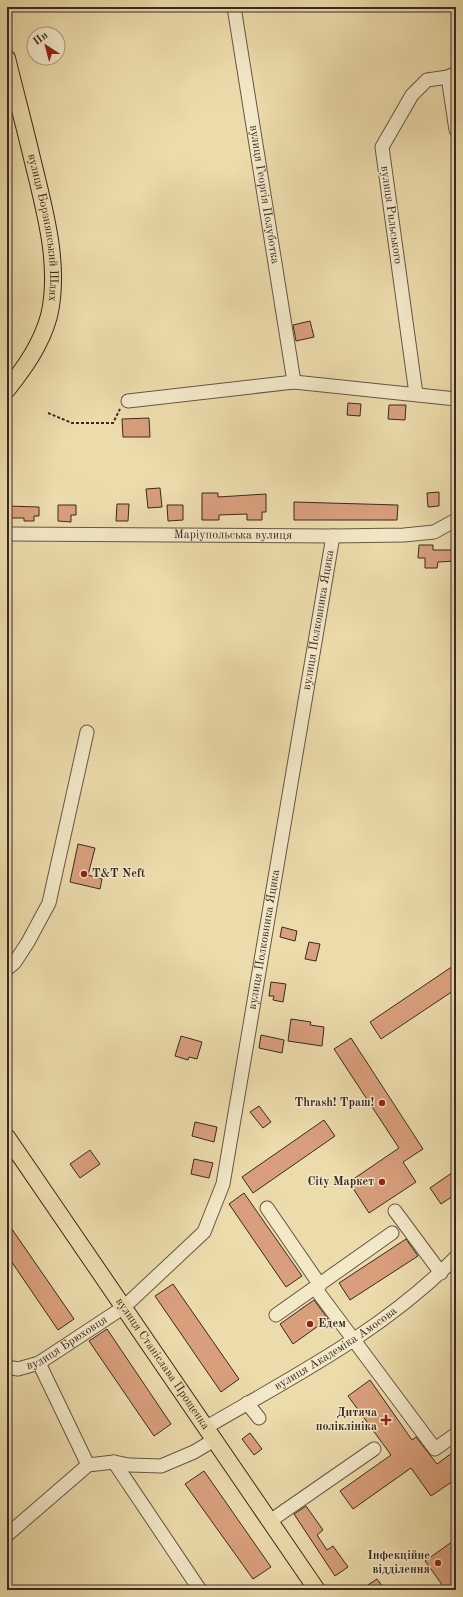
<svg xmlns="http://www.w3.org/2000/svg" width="463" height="1597" font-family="'Old Standard TT',serif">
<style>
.building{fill:#d99f7c;stroke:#382924}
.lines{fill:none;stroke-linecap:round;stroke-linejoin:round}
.minor-casing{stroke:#655646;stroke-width:15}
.major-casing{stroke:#382924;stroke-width:18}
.path{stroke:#382924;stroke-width:2;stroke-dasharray:3 2;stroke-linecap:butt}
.minor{stroke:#f3e8c8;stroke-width:13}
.major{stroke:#ecdbab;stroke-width:16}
.poi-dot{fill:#8f2418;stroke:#f3e8c8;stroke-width:1.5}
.labels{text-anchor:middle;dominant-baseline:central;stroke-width:3;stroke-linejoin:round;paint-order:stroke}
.street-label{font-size:12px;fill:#382924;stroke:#f3e8c8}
.poi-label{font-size:12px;font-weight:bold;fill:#382924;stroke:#f3e8c8;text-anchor:end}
</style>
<rect width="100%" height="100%" fill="#ecdbab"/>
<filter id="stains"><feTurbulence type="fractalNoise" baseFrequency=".005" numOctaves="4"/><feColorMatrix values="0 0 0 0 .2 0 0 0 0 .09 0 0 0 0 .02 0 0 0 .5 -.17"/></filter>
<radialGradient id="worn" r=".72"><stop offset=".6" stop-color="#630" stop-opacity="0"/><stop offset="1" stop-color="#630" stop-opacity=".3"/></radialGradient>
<path class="building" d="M 310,321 L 314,337 L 296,341 L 293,325 Z
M 348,403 L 361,404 L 360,416 L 347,415 Z
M 389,405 L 406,405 L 405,420 L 388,419 Z
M 149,418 L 150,437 L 123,437 L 122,419 Z
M 160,488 L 162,507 L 148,508 L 146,489 Z
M 439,492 L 439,506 L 428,507 L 427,493 Z
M 202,493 L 218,493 L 218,497 L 266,494 L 266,512 L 262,512 L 262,520 L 247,520 L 247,514 L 219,515 L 219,520 L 202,520 Z
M 294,502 L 398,505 L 397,520 L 294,520 Z
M 117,504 L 129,504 L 128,521 L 116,521 Z
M 58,505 L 76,505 L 76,515 L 71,515 L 71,522 L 58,521 Z
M 167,505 L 183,505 L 183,520 L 168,521 Z
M 7,506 L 39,507 L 39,516 L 34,516 L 34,521 L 24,521 L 24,518 L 7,518 Z
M 419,545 L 433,545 L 433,550 L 456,550 L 456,561 L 438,562 L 437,568 L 425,568 L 425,558 L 418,558 Z
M 78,844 L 95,848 L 88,875 L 102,879 L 100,889 L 70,882 Z
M 282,927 L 297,931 L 295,941 L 280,937 Z
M 309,942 L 320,944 L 316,961 L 305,959 Z
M 456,964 L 456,989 L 381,1039 L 370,1022 Z
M 271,982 L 286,984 L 283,1002 L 273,1000 L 274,996 L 269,996 Z
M 291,1019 L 311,1022 L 310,1025 L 324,1027 L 322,1046 L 288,1041 Z
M 261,1035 L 284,1040 L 282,1053 L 259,1048 Z
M 181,1036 L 202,1042 L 197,1059 L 189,1057 L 188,1060 L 175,1056 Z
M 351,1038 L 423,1149 L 403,1162 L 416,1182 L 369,1213 L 349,1182 L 399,1148 L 334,1049 Z
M 259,1106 L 271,1122 L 263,1128 L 250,1112 Z
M 324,1120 L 335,1136 L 253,1193 L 242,1177 Z
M 195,1122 L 217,1127 L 214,1142 L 192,1136 Z
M 90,1150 L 100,1164 L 80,1178 L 70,1164 Z
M 194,1159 L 213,1163 L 209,1178 L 191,1174 Z
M 456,1170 L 456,1194 L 441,1204 L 430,1188 Z
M 244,1193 L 302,1276 L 286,1287 L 229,1204 Z
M 7,1222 L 74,1319 L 58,1330 L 7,1255 Z
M 406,1239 L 418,1256 L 350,1300 L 339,1283 Z
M 173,1284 L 239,1379 L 221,1392 L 155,1296 Z
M 314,1300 L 328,1319 L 293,1344 L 280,1324 Z
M 107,1329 L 171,1424 L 154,1436 L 89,1341 Z
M 370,1380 L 412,1440 L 416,1437 L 437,1464 L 456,1450 L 456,1479 L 431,1496 L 411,1468 L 353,1509 L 340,1491 L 391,1455 L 348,1396 Z
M 250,1433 L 262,1449 L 254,1455 L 242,1439 Z
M 204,1471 L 271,1567 L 253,1579 L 185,1484 Z
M 306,1506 L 323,1530 L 317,1535 L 327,1550 L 333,1546 L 348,1567 L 335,1576 L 294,1514 Z
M 456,1539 L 456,1590 L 446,1590 L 425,1561 Z
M 377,1579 L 383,1587 L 378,1590 L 360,1590 Z"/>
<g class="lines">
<defs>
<g id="minor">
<path id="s1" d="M 234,7 L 294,382"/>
<path d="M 448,77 L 456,130"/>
<path d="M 416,394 L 382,147 L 412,95 L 427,80 L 448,77 L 456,73"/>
<path d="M 128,401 L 294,382 L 456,399"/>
<path id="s2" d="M 7,534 L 333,536 L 404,535 L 434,532 L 456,520"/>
<path d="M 7,969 L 15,962 L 28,942 L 49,903 L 87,732"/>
<path d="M 267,1208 L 320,1285"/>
<path d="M 395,1211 L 441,1273"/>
<path d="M 315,1288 L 435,1449 L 456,1434"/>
<path d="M 276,1315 L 392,1233"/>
<path d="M 39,1363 L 88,1465"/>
<path id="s3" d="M 7,1367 L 18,1369 L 39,1363 L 124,1307 L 204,1232 L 223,1184 L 333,536"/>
<path d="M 247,1403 L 259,1418"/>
<path id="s4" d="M 205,1428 C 294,1376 383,1331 456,1257"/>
<path d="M 114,1462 L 200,1590"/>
<path d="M 270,1521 L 374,1449"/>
<path d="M 7,1535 L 88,1465 L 114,1462 L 129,1465 L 161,1466 L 194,1452 L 214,1440"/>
</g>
<g id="major">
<path id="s5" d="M 7,58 C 15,91 24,124 32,158 C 44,208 61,265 49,316 C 41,345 25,367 7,390"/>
<path id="s6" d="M 7,1137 L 317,1590"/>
</g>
</defs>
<use href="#minor" class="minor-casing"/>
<use href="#major" class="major-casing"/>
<path class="path" d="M 48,413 L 72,423 L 113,423 L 120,409"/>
<use href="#minor" class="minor"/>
<use href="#major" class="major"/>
</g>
<g class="poi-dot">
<circle cx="84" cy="874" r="4"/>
<circle cx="382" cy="1103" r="4"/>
<circle cx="382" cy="1182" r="4"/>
<circle cx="310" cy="1324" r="4"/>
<path d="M384 1414h4v4h4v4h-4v4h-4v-4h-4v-4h4z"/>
<circle cx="438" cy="1563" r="4"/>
</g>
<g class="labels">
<g class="street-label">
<text stroke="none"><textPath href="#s1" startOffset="190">вулиця Георгія Полуботка</textPath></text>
<text transform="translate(391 215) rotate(82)">вулиця Рильського</text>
<text stroke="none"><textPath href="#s5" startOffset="174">вулиця Борзнянський Шлях</textPath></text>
<text stroke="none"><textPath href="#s2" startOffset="226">Маріупольська вулиця</textPath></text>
<text stroke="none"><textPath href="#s3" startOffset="868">вулиця Полковника Яцика</textPath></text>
<text stroke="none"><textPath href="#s3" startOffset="544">вулиця Полковника Яцика</textPath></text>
<text stroke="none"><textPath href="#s3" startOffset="67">вулиця Брюховця</textPath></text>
<text stroke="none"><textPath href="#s4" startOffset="153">вулиця Академіка Амосова</textPath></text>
<text stroke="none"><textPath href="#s6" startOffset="275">вулиця Станіслава Прощенка</textPath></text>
</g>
<g class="poi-label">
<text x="92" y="874" text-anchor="start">T&amp;T Neft</text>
<text x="374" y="1103">Thrash! Траш!</text>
<text x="374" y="1182">City Маркет</text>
<text x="318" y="1324" text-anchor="start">Едем</text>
<text x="377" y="1413">Дитяча<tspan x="377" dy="14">поліклініка</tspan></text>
<text x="430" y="1556">Інфекційне<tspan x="430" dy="14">відділення</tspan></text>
</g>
</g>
<rect width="463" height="1597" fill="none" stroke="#ecdbab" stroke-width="24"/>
<rect x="8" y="8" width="447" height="1581" fill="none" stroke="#382924" stroke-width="2"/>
<rect x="12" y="12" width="439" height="1573" fill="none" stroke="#382924"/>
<g transform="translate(46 46) rotate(324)"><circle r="19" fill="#f3e8c8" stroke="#a89c86"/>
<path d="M0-3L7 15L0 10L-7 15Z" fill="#8f2418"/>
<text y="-6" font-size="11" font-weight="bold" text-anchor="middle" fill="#382924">Пн</text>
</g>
<rect width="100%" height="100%" filter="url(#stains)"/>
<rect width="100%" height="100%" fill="url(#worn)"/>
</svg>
